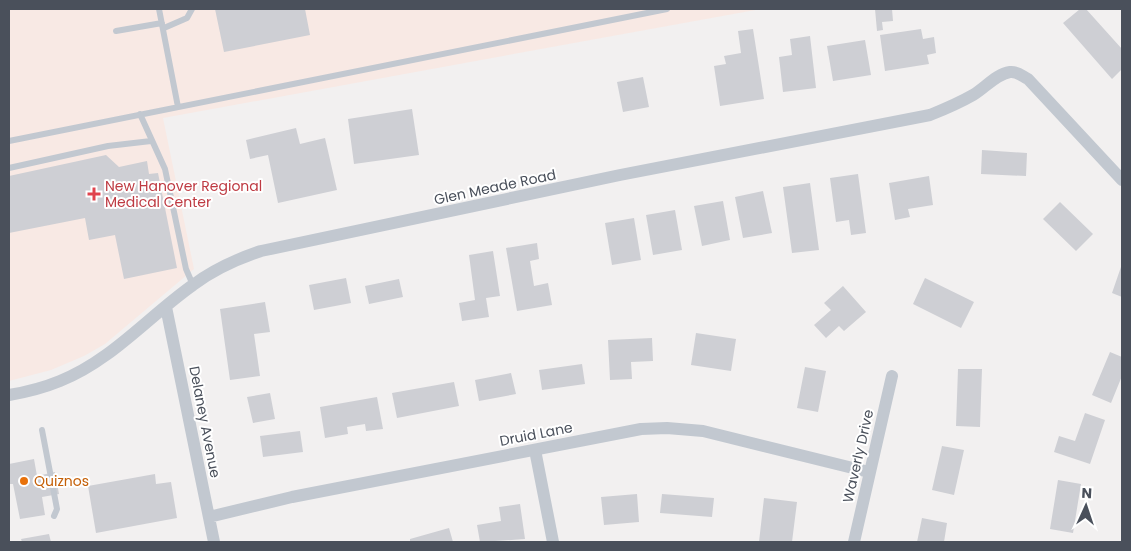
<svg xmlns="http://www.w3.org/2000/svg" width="1131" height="551" font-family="Poppins,sans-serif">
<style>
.medical{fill:#f8e9e4}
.building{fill:#cecfd4}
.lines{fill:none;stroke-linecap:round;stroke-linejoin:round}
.service{stroke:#c2c8d0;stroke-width:6}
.minor{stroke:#c2c8d0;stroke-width:12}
.health-dot{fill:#e0444e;stroke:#fff;stroke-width:2}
.food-dot{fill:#e8710a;stroke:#fff;stroke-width:2}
.labels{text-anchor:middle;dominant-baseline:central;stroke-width:4;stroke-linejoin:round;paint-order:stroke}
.health-label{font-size:14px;fill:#be3a42;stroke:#fff;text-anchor:start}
.street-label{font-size:14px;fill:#4a505b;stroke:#fff}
.food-label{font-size:14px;fill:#c56008;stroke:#fff;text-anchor:start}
</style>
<rect width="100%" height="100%" fill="#f2f0f0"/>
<path class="medical" d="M 9,9 L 761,9 L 163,118 L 194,269 L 105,344 L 84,356 L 51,370 L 9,381 Z"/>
<path class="building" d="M 215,9 L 305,9 L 310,35 L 224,52 Z
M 875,9 L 892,9 L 893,21 L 882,22 L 883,30 L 877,31 Z
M 1080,9 L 1086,9 L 1122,49 L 1122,69 L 1112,79 L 1063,23 Z
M 753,29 L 764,99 L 720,106 L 714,66 L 726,64 L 724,56 L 741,53 L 738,31 Z
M 921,29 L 923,39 L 934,37 L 936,53 L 927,55 L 929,64 L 885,71 L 880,35 Z
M 810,36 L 816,88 L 783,92 L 779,57 L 792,55 L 790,39 Z
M 865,40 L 871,75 L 833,81 L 827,46 Z
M 643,77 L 649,107 L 623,112 L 617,82 Z
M 412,109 L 419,155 L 354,164 L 348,119 Z
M 296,128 L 300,144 L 325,138 L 337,190 L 278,203 L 268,155 L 250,159 L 246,140 Z
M 982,150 L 1027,153 L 1026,176 L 981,174 Z
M 106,155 L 119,167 L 147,161 L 149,174 L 158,173 L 177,268 L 124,279 L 115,235 L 89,240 L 85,218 L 9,233 L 9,176 Z
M 858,174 L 866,233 L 851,235 L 849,220 L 836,222 L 830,178 Z
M 929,176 L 933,205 L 908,209 L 910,217 L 895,220 L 889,183 Z
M 810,183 L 819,250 L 792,253 L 783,187 Z
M 763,191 L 772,233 L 743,238 L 735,197 Z
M 723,201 L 730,240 L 702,246 L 694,206 Z
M 1060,202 L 1093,234 L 1076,251 L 1043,219 Z
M 675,210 L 682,250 L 653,255 L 646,215 Z
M 634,218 L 641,260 L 612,265 L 605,223 Z
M 537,243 L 539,259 L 530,261 L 534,286 L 548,283 L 552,305 L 517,311 L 506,248 Z
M 493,251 L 500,296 L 486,298 L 489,317 L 462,321 L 459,303 L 475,300 L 469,255 Z
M 1122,264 L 1122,297 L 1112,293 Z
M 346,278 L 351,303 L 314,310 L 309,285 Z
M 925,278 L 974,302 L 961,328 L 913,304 Z
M 399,279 L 403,297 L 369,304 L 365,286 Z
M 843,286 L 866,312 L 844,331 L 839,326 L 826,338 L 814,325 L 831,310 L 824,303 Z
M 265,302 L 270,332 L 254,334 L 260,376 L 230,380 L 220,309 Z
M 696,333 L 736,339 L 731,371 L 691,365 Z
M 652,338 L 653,361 L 631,362 L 632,379 L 610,380 L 608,340 Z
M 1110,352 L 1122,357 L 1122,376 L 1111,403 L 1092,395 Z
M 582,364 L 585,384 L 542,390 L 539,370 Z
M 805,367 L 826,371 L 818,412 L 797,408 Z
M 958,369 L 982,369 L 980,427 L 956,426 Z
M 511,373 L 516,394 L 479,401 L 475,380 Z
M 454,382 L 459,406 L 397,418 L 392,393 Z
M 270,393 L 275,419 L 253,423 L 247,397 Z
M 377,397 L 383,429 L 366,431 L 365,424 L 347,427 L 348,434 L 325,438 L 320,407 Z
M 1085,413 L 1105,420 L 1090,464 L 1054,452 L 1059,436 L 1075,441 Z
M 300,431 L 303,452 L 263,457 L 260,436 Z
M 942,446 L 964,450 L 954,495 L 932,490 Z
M 34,459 L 37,476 L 55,472 L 59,494 L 42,497 L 45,515 L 20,519 L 13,484 L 9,484 L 9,464 Z
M 155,474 L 156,484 L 171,482 L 177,518 L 96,533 L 88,486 Z
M 1058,480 L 1081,484 L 1073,533 L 1050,529 Z
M 637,494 L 639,522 L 604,525 L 601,497 Z
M 662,494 L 714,498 L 712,517 L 660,513 Z
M 764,498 L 797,502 L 792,542 L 759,542 Z
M 520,504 L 525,539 L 480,542 L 477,525 L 501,521 L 499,507 Z
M 922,518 L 947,523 L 944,542 L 917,542 Z
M 449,528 L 453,542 L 410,542 L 410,539 Z
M 49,534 L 51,542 L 22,542 L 21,539 Z"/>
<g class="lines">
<path class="service" d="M 159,9 L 178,107
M 164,28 L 187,18 L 192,9
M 116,31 L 162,23
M 140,114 L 165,169 L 186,269 L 193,285
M 9,141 L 667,9
M 9,168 L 108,146 L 151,141
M 42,430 L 57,509 L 54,516"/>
<path class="minor" d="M 166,307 L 214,542
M 9,395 C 27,392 43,388 60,381 C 111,361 149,316 193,285 C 213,270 237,259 261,251 L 620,175 L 930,115 C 945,109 959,103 973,95 C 985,88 996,74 1010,72 C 1017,71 1022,76 1028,79 L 1122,180
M 535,450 L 553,542
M 209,517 L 292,497 L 641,429 L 667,428 L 703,431 L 869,472
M 854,542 L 892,376"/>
</g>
<path class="health-dot" d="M91.5 186.5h5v5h5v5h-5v5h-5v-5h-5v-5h5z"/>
<circle class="food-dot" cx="24" cy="481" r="5"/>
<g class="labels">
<g class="health-label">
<text x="105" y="186">New Hanover Regional<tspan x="105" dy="16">Medical Center</tspan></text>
</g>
<g class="street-label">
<text transform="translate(495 187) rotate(-12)">Glen Meade Road</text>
<text transform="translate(205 422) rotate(79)">Delaney Avenue</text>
<text transform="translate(536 434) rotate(-11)">Druid Lane</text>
<text transform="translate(858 456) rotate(-77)">Waverly Drive</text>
</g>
<g class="food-label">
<text x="34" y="481">Quiznos</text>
</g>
</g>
<rect width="1131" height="551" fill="none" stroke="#4a505b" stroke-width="20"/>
<g transform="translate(1086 506) rotate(3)" stroke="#ffffff" stroke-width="4" paint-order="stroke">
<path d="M0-4L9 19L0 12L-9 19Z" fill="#4a505b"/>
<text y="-8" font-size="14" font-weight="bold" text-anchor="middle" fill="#4a505b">N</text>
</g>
</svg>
